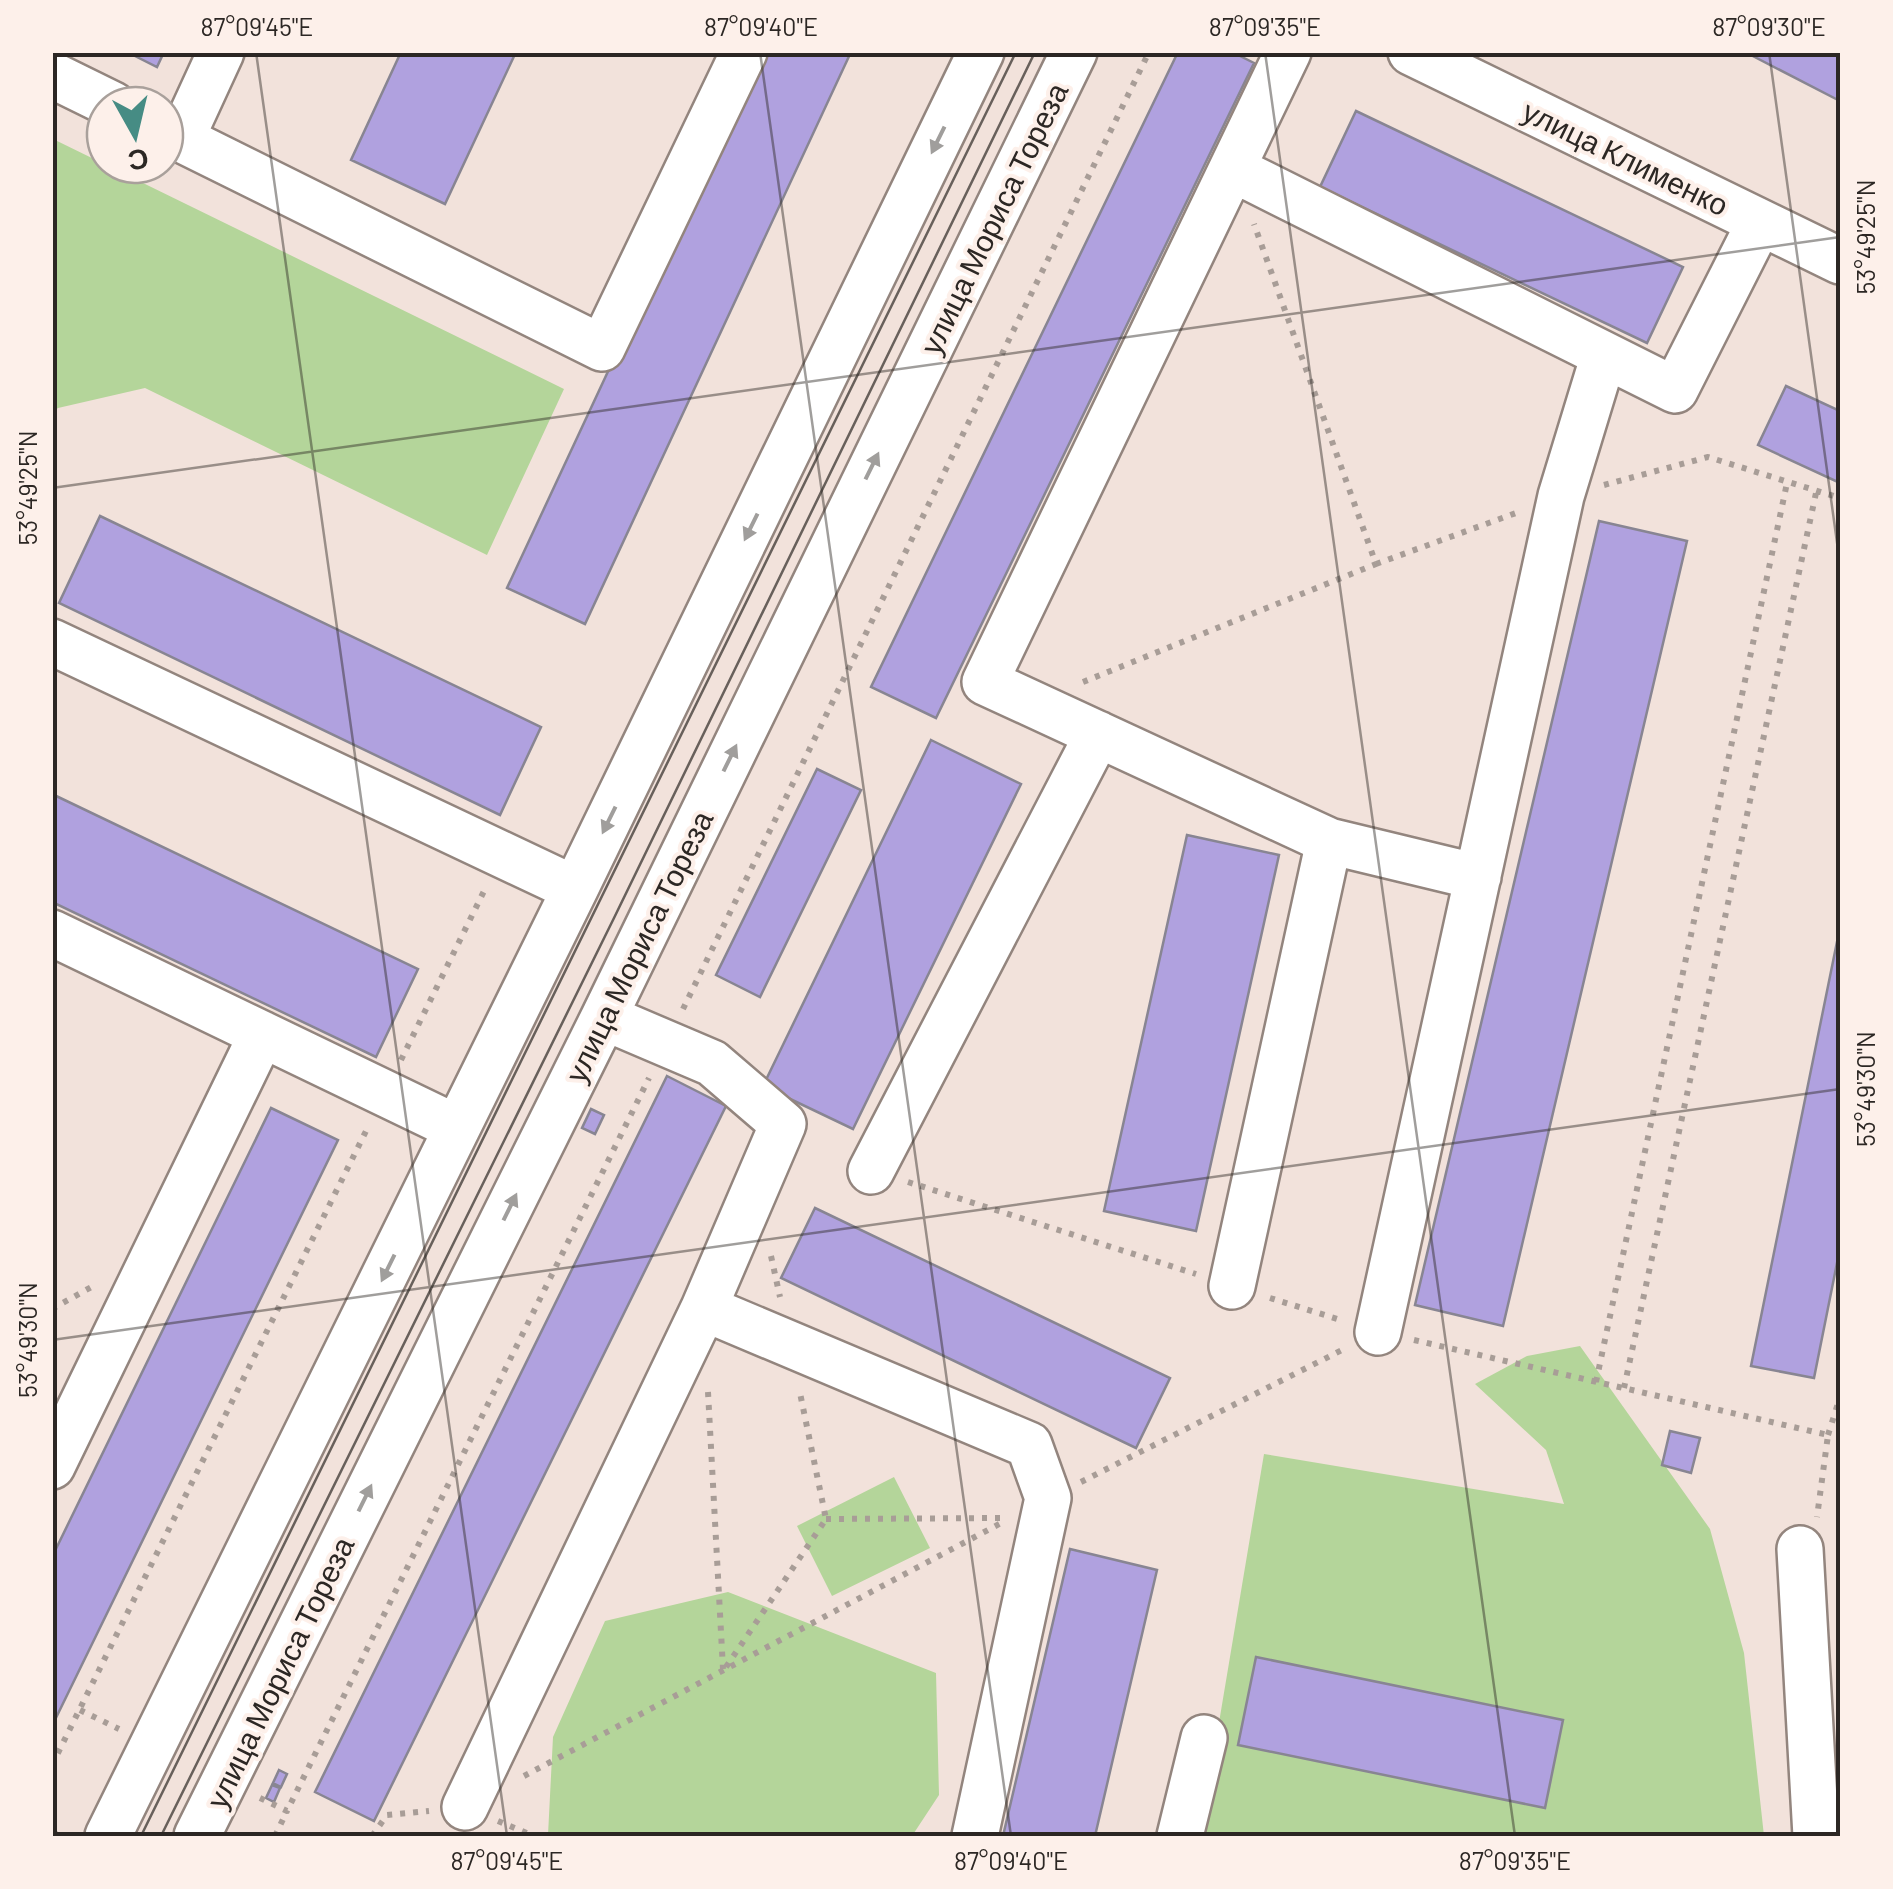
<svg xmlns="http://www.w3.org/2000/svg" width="1893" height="1889" font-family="Barlow,sans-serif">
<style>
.green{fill:#b4d59a}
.building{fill:#b0a1df;stroke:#888592;stroke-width:2.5}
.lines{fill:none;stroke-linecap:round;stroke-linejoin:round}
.minor-casing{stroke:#93857e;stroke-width:50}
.path{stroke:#a89d97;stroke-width:6;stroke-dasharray:5 8;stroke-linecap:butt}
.minor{stroke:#fff;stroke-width:45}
.tram{stroke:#68605b;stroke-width:2.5}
.oneway{fill:#a09e9c}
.ticks{fill:none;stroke:#2c2724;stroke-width:2.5;stroke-opacity:0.45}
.labels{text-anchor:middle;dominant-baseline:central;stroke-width:8;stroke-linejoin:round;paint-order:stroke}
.street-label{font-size:30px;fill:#2c2724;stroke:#fdf0ea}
.neatline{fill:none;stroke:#2c2724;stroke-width:4}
.ticks-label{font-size:25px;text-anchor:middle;fill:#2c2724}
</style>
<rect width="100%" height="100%" fill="#f2e2db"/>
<path class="green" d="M 53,139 L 564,389 L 487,555 L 145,388 L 58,408 L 53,412 Z
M 1580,1346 L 1710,1529 L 1744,1653 L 1764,1836 L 1200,1836 L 1264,1454 L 1564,1504 L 1546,1450 L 1475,1384 L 1527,1356 Z
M 894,1477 L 930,1548 L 832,1596 L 797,1526 Z
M 728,1592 L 936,1673 L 939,1795 L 912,1836 L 548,1835 L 553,1737 L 605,1621 Z"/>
<path class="building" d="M 127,52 L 164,52 L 157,67 Z
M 401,52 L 516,52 L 445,204 L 351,160 Z
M 757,52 L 851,52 L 585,624 L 507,588 Z
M 1178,52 L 1232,52 L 1254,63 L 936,718 L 871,687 Z
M 1745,52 L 1840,52 L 1840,101 Z
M 1356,111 L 1683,267 L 1647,343 L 1320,187 Z
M 1786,386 L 1840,411 L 1840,483 L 1758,445 Z
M 100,516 L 541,727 L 500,815 L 59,603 Z
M 1599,521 L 1687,541 L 1503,1326 L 1415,1305 Z
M 931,740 L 1021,784 L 853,1129 L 763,1086 Z
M 817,769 L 861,790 L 760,997 L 716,975 Z
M 52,794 L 418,969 L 376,1057 L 52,902 Z
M 1187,835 L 1279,855 L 1196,1231 L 1104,1211 Z
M 1840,927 L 1840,1248 L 1814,1378 L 1751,1366 Z
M 667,1076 L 726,1106 L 374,1821 L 315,1792 Z
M 271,1108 L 338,1140 L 52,1726 L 52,1557 Z
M 591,1109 L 604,1115 L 595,1134 L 582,1128 Z
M 815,1208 L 1170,1378 L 1136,1448 L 781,1278 Z
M 1670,1431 L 1700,1438 L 1691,1473 L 1662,1465 Z
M 1070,1549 L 1157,1570 L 1095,1836 L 1003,1836 Z
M 1256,1657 L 1563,1720 L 1545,1808 L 1238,1745 Z
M 279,1770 L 287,1774 L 281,1787 L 273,1783 Z
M 272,1785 L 280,1788 L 274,1802 L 266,1798 Z"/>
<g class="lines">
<defs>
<path id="minor" d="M 1411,52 L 1840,261
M 52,75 L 113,105
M 165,131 L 602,348 L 744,52
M 181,139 L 221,52
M 1235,170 L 1675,390 L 1760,222
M 52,642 L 575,889
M 1329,841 L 1478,877
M 52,933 L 457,1128
M 604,1017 L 712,1063 L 783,1124 L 704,1308 L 1029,1445 L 1048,1498 L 975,1836
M 871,1171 L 1098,734
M 1232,1286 L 1329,841 L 985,682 L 1288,52
M 1378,1332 L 1561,496 L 1604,355
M 52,1466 L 262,1034
M 1800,1549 L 1816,1836
M 465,1807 L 704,1308
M 108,1836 L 575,889 L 981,52
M 197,1836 L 604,1017 L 1074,52
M 1180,1836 L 1204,1738"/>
</defs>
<use href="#minor" class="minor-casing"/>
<path class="path" d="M 1604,485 L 1708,457 L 1840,498
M 1376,564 L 1516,513
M 1083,682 L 1376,564 L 1254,224
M 683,1009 L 1149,52
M 401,1060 L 486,887
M 908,1182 L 1196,1274
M 771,1256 L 780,1297
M 1270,1298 L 1344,1321
M 52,1309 L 95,1285
M 1414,1340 L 1828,1435 L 1817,1517
M 1596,1382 L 1787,483
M 1624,1388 L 1816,493
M 708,1392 L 723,1669
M 1828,1435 L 1840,1397
M 1081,1482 L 1346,1348
M 826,1519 L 1004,1518
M 726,1667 L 826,1519 L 800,1393
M 80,1710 L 119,1729
M 52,1765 L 369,1125
M 524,1776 L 1003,1522
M 260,1798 L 287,1811 L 649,1078
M 498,1821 L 534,1836
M 52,1832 L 61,1836
M 275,1836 L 287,1811
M 372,1836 L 387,1815 L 429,1811"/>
<use href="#minor" class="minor"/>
<path class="tram" d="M 141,1836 L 1016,52
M 161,1836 L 614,918 L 1035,52"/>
</g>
<defs><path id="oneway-solid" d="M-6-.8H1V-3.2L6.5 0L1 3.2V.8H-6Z" transform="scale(2.5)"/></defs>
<g class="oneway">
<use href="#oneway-solid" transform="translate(938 140) rotate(116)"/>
<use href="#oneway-solid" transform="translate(872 466) rotate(-64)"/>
<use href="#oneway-solid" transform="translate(751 527) rotate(116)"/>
<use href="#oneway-solid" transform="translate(730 758) rotate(-64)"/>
<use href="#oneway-solid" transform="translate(609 820) rotate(116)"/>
<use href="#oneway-solid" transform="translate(510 1207) rotate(-64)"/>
<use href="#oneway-solid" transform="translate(388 1268) rotate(116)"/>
<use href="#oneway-solid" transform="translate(365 1498) rotate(-64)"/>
</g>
<path class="ticks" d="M 256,52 L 507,1836M 760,52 L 1011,1836M 1265,52 L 1515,1836M 1769,52 L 1840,564M 52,488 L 1840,237M 52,1340 L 1840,1089"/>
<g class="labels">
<g class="street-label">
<text transform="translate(1626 157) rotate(26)">улица Клименко</text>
<text transform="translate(993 218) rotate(-64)">улица Мориса Тореза</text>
<text transform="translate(638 946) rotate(-64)">улица Мориса Тореза</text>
<text transform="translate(279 1672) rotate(-64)">улица Мориса Тореза</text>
</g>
</g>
<rect width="1893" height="1889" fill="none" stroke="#fdf0ea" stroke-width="110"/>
<g transform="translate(135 135) rotate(172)"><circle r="48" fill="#fdf0ea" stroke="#a9a09b" stroke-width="2.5"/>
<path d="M0-8L18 38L0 25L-18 38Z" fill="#468c84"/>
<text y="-15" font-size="28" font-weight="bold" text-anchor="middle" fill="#2c2724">С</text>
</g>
<rect x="55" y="55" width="1783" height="1779" class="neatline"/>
<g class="ticks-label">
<text x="257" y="36">87°09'45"E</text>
<text x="761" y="36">87°09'40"E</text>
<text x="1265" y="36">87°09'35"E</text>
<text x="1769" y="36">87°09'30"E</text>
<text transform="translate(1866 237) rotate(-90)" y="9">53°49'25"N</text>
<text transform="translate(28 488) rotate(-90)" y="9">53°49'25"N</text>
<text transform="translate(1866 1089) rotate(-90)" y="9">53°49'30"N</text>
<text transform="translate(28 1340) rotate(-90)" y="9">53°49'30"N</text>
<text x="507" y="1870">87°09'45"E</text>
<text x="1011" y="1870">87°09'40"E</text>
<text x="1515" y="1870">87°09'35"E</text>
</g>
</svg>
